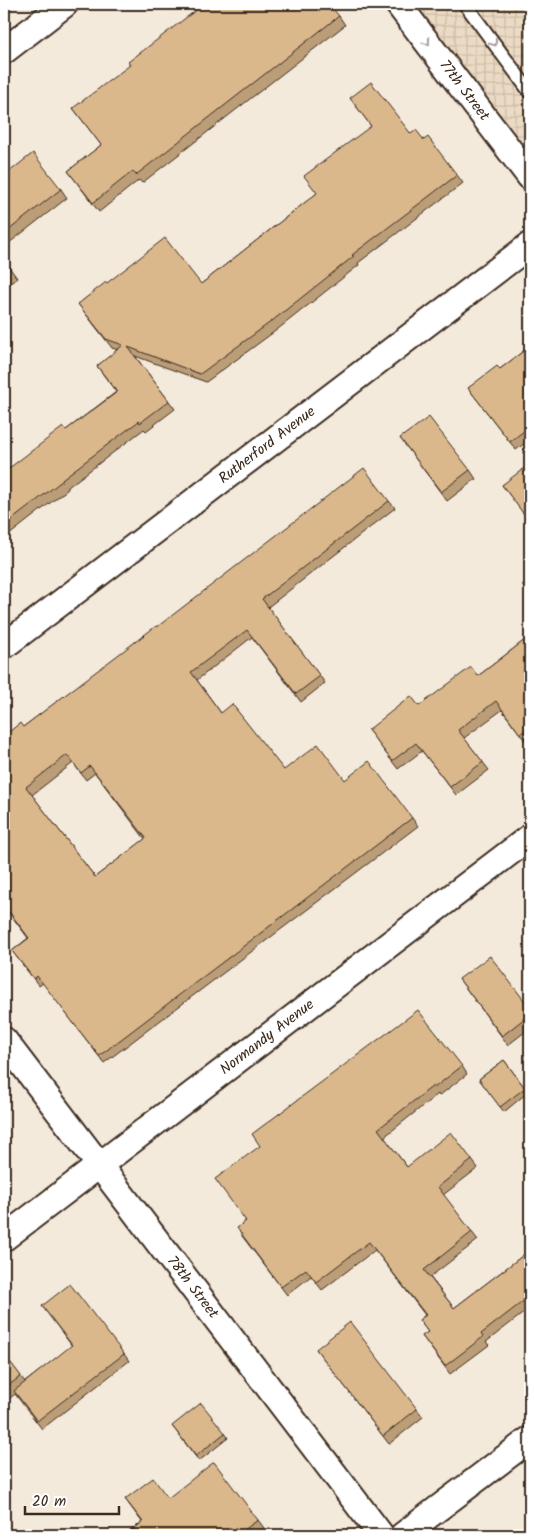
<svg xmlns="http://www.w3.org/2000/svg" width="534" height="1539" font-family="Kalam,sans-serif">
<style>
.industrial{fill:url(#industrial-grid)}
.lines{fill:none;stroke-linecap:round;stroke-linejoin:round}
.service-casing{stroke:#3b2a1e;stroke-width:16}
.minor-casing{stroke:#3b2a1e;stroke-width:29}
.service{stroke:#fff;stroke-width:12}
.minor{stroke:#fff;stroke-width:25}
.wall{fill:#bb9e78;stroke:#3b2a1e;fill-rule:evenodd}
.building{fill:#dab88c;stroke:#3b2a1e;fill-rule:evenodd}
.oneway{stroke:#a79f9a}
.labels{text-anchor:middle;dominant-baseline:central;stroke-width:4.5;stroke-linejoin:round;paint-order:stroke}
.street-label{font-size:15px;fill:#3b2a1e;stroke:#fff}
</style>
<defs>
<pattern id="industrial-grid" width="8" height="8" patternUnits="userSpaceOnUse" patternTransform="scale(1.25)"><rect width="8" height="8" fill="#ecdbc4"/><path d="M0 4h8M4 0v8" fill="none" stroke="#cbbca8"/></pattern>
</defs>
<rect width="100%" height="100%" fill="#f4eadc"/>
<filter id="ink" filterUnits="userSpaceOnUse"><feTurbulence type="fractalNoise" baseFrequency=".02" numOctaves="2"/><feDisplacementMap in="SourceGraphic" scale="10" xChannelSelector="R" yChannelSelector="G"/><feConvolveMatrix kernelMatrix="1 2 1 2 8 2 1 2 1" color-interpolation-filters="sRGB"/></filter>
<g filter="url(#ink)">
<path class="industrial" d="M 403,4 L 530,4 L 530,170 Z"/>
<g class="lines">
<defs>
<path id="service" d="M 465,4 L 530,92"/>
<g id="minor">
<path id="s1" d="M 398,4 L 530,177"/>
<path d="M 4,51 L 65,4"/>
<path id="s2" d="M 4,646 L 530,245"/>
<path id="s3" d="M 4,1040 L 381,1535"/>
<path id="s4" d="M 4,1238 L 530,837"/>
<path d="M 403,1535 L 530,1439"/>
</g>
</defs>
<use href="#service" class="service-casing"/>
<use href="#minor" class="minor-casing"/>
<use href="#service" class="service"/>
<use href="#minor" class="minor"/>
</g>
<path class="wall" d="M 339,16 L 345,25 L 142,183 L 139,180 L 99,212 L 68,171 L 101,145 L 73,108 Z
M 350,98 L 411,134 L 424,140 L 457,175 L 463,183 L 358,263 L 359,265 L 278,329 L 206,382 L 135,356 L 175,409 L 146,431 L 144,429 L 68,487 L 68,489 L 4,539 L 4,472 L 66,430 L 116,392 L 97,366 L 118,350 L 112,348 L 78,304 L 107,283 L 201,284 L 316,194 L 371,126 Z
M 4,176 L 61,189 L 67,198 L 4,247 Z
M 4,260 L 17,278 L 4,288 Z
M 530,346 L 530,439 L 516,450 L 468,388 L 500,369 Z
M 400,438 L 470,470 L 476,479 L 447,501 Z
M 530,470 L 530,515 L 527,518 L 502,485 Z
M 389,501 L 395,508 L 268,607 L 325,683 L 301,702 L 252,637 L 197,680 L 221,713 L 284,770 L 345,780 L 412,818 L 418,826 L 104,1063 L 43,983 L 39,986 L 12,951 L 28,938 L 4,906 L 4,736 L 23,727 L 157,627 ZM 73,763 L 86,780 L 95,773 L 145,839 L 95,877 L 32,795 Z
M 530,636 L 530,739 L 526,742 L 502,710 L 464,738 L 489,770 L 456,795 L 422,751 L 398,769 L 368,730 L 419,706 L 478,676 Z
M 459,979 L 530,1008 L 530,1028 L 508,1045 Z
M 504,1060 L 528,1092 L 504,1112 L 479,1079 Z
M 462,1066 L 467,1074 L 439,1096 L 438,1094 L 384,1137 L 407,1167 L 472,1160 L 478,1168 L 443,1195 L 478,1240 L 430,1277 L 454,1308 L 530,1250 L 530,1308 L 486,1342 L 489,1345 L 450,1374 L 422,1336 L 428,1332 L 419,1320 L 425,1315 L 375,1250 L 322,1290 L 311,1276 L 287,1295 L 242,1236 L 260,1146 Z
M 42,1306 L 124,1354 L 129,1361 L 42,1429 L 15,1394 L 4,1403 L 4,1354 L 25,1382 L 72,1346 Z
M 316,1349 L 417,1409 L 423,1417 L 389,1444 Z
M 172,1426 L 225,1433 L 228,1438 L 199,1461 Z
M 168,1498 L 258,1520 L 264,1528 L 254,1535 L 125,1535 L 142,1522 L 125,1499 Z"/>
<path class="building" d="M 204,4 L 329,4 L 339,16 L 136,175 L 133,171 L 93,203 L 68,171 L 101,145 L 73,108 L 130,65 L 128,62 Z
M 371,82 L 411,134 L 416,130 L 424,140 L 428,137 L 457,175 L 352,255 L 354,256 L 272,321 L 200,374 L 128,347 L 169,401 L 140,423 L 139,421 L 62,479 L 63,480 L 4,526 L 4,472 L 63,427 L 66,430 L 117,392 L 97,366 L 123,345 L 106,339 L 78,304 L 106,282 L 107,283 L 165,238 L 201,284 L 317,193 L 304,176 L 371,126 L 350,98 Z
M 33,153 L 61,189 L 4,234 L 4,176 Z
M 4,260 L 10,269 L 4,274 Z
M 530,346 L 530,426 L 510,442 L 468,388 L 497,366 L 500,369 Z
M 429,417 L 470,470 L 441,492 L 400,438 Z
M 527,466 L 530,470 L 530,508 L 523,513 L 502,485 Z
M 364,468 L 389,501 L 262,599 L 320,676 L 296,694 L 247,630 L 191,672 L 221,713 L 232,704 L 284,770 L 318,744 L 345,780 L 369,761 L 412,818 L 99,1056 L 37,976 L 34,979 L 12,951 L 29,938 L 4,905 L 4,736 L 20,723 L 23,727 L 156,626 L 157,627 ZM 67,755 L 81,773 L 90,766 L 146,838 L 95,877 L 26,787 Z
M 530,579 L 530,596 L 522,585 Z
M 530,636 L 530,726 L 520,734 L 496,701 L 458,730 L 483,762 L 450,787 L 416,743 L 392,761 L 368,730 L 411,696 L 419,706 L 471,667 L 478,676 Z
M 530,924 L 530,931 L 527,926 Z
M 490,956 L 530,1008 L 530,1014 L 502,1036 L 459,979 Z
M 418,1010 L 462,1066 L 434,1088 L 433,1086 L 378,1129 L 407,1167 L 451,1132 L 472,1160 L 438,1187 L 472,1232 L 424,1270 L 454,1308 L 530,1250 L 530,1296 L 481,1334 L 483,1337 L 445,1366 L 422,1336 L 428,1332 L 419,1320 L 426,1315 L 369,1242 L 316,1282 L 306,1269 L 281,1287 L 237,1228 L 246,1221 L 215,1179 L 260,1146 L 252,1134 Z
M 504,1060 L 525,1088 L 500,1107 L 479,1079 Z
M 70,1284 L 124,1354 L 37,1421 L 14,1391 L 72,1345 L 42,1306 Z
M 350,1322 L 417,1409 L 383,1436 L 316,1349 Z
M 4,1354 L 21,1376 L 4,1389 Z
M 201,1403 L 225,1433 L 196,1456 L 172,1426 Z
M 214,1462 L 258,1520 L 237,1535 L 125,1535 L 143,1522 L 125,1499 L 153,1478 L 168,1498 Z
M 530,1529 L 530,1535 L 523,1535 Z"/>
<defs><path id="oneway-chevron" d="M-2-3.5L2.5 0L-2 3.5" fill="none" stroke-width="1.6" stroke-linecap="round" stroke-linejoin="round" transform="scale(1.25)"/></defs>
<g class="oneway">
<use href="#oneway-chevron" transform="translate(427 42) rotate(53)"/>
<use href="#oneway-chevron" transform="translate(494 43) rotate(53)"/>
</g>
</g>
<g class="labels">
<g class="street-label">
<text stroke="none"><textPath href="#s1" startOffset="109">77th Street</textPath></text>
<text stroke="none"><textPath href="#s2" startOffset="331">Rutherford Avenue</textPath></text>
<text stroke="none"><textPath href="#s4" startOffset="331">Normandy Avenue</textPath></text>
<text stroke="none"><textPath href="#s3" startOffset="311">78th Street</textPath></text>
</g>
</g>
<rect width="534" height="1539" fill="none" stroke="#fff" stroke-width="20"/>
<rect x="10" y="10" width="514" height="1519" fill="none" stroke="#3b2a1e" stroke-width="2" filter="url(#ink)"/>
<path d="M25 1506v8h94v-8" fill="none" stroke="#3b2a1e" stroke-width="2.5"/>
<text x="32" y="1506" font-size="15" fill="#3b2a1e" stroke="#ffffff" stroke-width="4" paint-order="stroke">20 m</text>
</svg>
